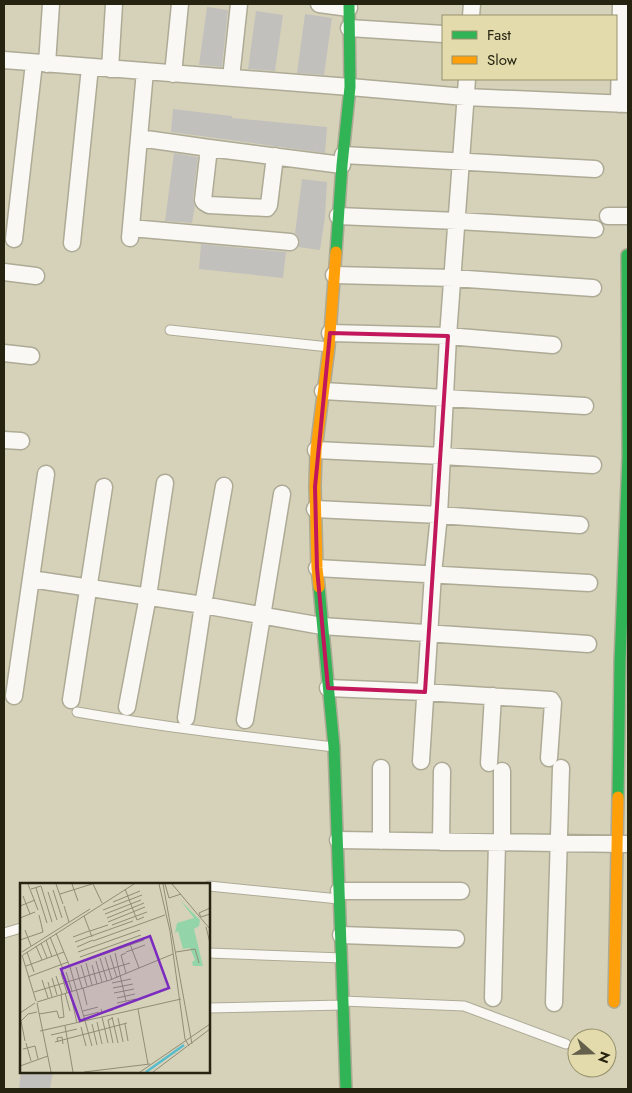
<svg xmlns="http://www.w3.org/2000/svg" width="632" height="1093" font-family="Jost,sans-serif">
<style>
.building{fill:#c2c0bd}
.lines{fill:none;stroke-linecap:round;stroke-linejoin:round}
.lane-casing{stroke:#adaa96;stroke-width:11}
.street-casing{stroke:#adaa96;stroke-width:19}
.fast-casing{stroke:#adaa96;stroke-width:14}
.slow-casing{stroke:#adaa96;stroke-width:14}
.lane{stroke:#f9f8f4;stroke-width:9}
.street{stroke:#f9f8f4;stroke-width:16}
.fast{stroke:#30b455;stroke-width:11}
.slow{stroke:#ff9f0a;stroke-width:11}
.marked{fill:none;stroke:#c2185b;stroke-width:4;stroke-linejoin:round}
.inset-river{fill:none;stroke:#57bccd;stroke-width:2.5}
.inset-road{fill:none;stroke:#908c76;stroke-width:1}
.view{fill:#7b2cbf;fill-opacity:0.15;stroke:#7b2cbf;stroke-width:2.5}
.inset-edge{fill:none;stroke:#262311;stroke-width:2.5}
</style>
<rect width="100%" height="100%" fill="#d6d2b9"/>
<path class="building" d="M 207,7 L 228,10 L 222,67 L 199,65 Z
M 256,11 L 283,15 L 275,71 L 248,69 Z
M 305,14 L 332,18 L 324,75 L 297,73 Z
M 173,109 L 232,116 L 232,118 L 327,127 L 325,153 L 171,132 Z
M 174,153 L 198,157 L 193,199 L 195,206 L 192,223 L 165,221 Z
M 302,179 L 327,182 L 325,217 L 320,250 L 298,247 L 300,242 L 299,238 L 295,233 Z
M 201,244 L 286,252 L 283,278 L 199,269 Z
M 21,1072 L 53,1072 L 50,1089 L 19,1089 Z"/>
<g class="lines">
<defs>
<path id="lane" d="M 170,330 L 329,347
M 77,712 C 162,727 248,737 334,747
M 209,886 L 339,899
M 4,933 L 21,928
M 209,953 L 342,958
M 343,1001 L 464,1006 L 566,1044
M 209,1008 L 343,1005"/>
<path id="street" d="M 319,4 L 349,8
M 471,16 L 472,4
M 349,28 L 443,34
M 4,60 L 350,87 L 465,97 L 628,104
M 47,64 L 51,4
M 110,69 L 114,4
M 173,74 L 180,4
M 231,78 L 239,4
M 619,104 L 621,4
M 139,138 L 209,148 L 342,165
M 209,148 L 203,200 L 204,202 L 209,205 L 267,208 L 269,205 L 275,156
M 343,155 L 595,169
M 338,216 L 457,221 L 595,229
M 608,216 L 628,216
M 131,228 L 290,242
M 130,238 L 145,71
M 14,239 L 34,63
M 72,243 L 90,67
M 4,272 L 36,276
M 334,275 L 453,278 L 593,288
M 330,333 L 448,336 L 553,345
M 4,353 L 31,356
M 323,391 L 585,406
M 4,440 L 21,441
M 316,450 L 442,456 L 593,465
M 315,509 L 439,515 L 580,525
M 317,568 L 589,583
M 31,579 L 203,605 L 322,626 L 588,644
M 328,688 L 425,692 L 551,700 L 553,703 L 549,758
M 14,696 L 46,474
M 71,700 L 104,487
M 127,707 L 148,596 L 165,483
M 186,718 L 203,605 L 224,486
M 245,720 L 282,494
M 421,761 L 433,574 L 439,515 L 448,336 L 467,79
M 489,763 L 493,696
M 381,768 L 381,841
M 502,771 L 502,843
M 338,840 L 626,844
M 441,842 L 442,771
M 339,891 L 461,891
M 341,935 L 456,939
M 493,998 L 497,843
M 554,1003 L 561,768"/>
<path id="fast" d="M 336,252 L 342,165 L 350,87 L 349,4
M 319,587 L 334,747 L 346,1089
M 618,797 L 620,662 L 628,457 L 627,255"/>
<path id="slow" d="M 319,587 L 317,568 L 315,487 L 316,450 L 329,347 L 336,252
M 614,1002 L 618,797"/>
</defs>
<use href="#lane" class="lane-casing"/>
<use href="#street" class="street-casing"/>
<use href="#fast" class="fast-casing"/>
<use href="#slow" class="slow-casing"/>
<use href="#lane" class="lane"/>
<use href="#street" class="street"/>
<use href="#fast" class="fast"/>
<use href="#slow" class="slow"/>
</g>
<path class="marked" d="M 330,333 L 448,336 L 425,692 L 328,688 L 317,568 L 315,487 Z"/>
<g transform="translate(20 883)">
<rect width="190" height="190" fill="#d6d2b9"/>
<path d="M 160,17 L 180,37 L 179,43 L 174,46 L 183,83 L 173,83 L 172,79 L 175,77 L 170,65 L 163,66 L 158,48 L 155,50 L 157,40 L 174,35 Z" fill="#93d5a9"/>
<path class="inset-river" d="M 126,189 L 164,162"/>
<path class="inset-road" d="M 8,1 L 18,27M 36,1 L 43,21M 52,1 L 58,18M 73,1 L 82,20M 139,1 L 150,48 L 165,156 L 169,163M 143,1 L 172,161M 145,1 L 149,15 L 161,11M 152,1 L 190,46M 16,5 L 27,40M 11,6 L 21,3 L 32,39M 105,6 L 117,37 L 124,34M 33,7 L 42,35M 28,9 L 37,37M 40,11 L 72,1M 3,13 L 10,31M 93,19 L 120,8M 0,23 L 15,17M 44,23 L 49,39M 190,25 L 179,30 L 181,34 L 190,31M 83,27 L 122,12M 85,31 L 121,17M 64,33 L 72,54M 0,35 L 15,29M 87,35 L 124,20M 88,39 L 125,24M 92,42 L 127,29M 186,44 L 190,60M 5,47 L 11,63M 70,48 L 88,42M 36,50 L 50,84 L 72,163M 71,53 L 113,38M 30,54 L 43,86M 53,54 L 69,48M 0,57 L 23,49 L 19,32M 26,57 L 32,74M 73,58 L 145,32M 55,59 L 71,53M 21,60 L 27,75M 110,61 L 119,85M 16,63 L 22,77M 75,63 L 120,47M 57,64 L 73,57M 77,68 L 121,52M 2,69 L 70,26M 7,69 L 14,89M 58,69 L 75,63M 106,69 L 125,62M 156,69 L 175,66 L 179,80M 95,70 L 106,118M 106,70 L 101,72 L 106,90M 2,72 L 16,118M 3,72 L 114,1M 90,72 L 97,95M 60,74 L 77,68M 85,74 L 92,97M 80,75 L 87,98M 76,78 L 82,99M 62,79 L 124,57M 66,80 L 72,102M 61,82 L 67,103M 72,82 L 77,101M 6,83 L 44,69M 56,84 L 62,105M 46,89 L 52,108M 41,90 L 47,110M 36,93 L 42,111M 8,94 L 48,79M 32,95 L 37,112M 22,97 L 28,115M 28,99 L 32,114M 92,100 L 111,96M 63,105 L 67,122M 93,105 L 113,101M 14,109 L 110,80M 50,109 L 57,140M 45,110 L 50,128M 94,110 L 114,106M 97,115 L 115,111M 17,119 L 90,97 L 153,71M 17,120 L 31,189M 97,120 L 116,116M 81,126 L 82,130 L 93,127M 118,126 L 128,181M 63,128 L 78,124M 0,130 L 15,120M 19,131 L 37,128 L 39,135 L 44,134 L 41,111M 64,133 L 79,129M 82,134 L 88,160M 92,134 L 98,160M 93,135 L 88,137 L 93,160M 98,135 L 103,159M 77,139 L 82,161M 72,141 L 77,162M 105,141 L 108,158M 45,143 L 53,189M 61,144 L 66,163M 20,148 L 161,116M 31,152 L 57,146M 5,158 L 1,138 L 8,131 L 17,129M 35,159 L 107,140M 38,159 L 37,155 L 42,154 L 43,161M 6,160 L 11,178M 3,166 L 15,163 L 18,176M 0,183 L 28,173M 64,189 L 130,181M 120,189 L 190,141M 133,189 L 190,146"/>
<path class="view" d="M 130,53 L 149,105 L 60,138 L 41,86 Z"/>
<rect width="190" height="190" class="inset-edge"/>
</g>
<rect width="632" height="1093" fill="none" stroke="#262311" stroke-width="10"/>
<rect x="442" y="15" width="175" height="65" fill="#e3dbac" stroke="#97916e"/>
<rect x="452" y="31" width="25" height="8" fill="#30b455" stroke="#97916e"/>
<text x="487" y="40" font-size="15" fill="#262311">Fast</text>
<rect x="452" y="56" width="25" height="8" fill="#ff9f0a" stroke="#97916e"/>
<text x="487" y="65" font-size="15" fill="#262311">Slow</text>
<g transform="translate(592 1053) rotate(110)"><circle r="24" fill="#e3dbac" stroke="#97916e"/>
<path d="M0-4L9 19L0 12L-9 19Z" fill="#64604c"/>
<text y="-8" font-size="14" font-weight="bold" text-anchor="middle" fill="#262311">N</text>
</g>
</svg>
